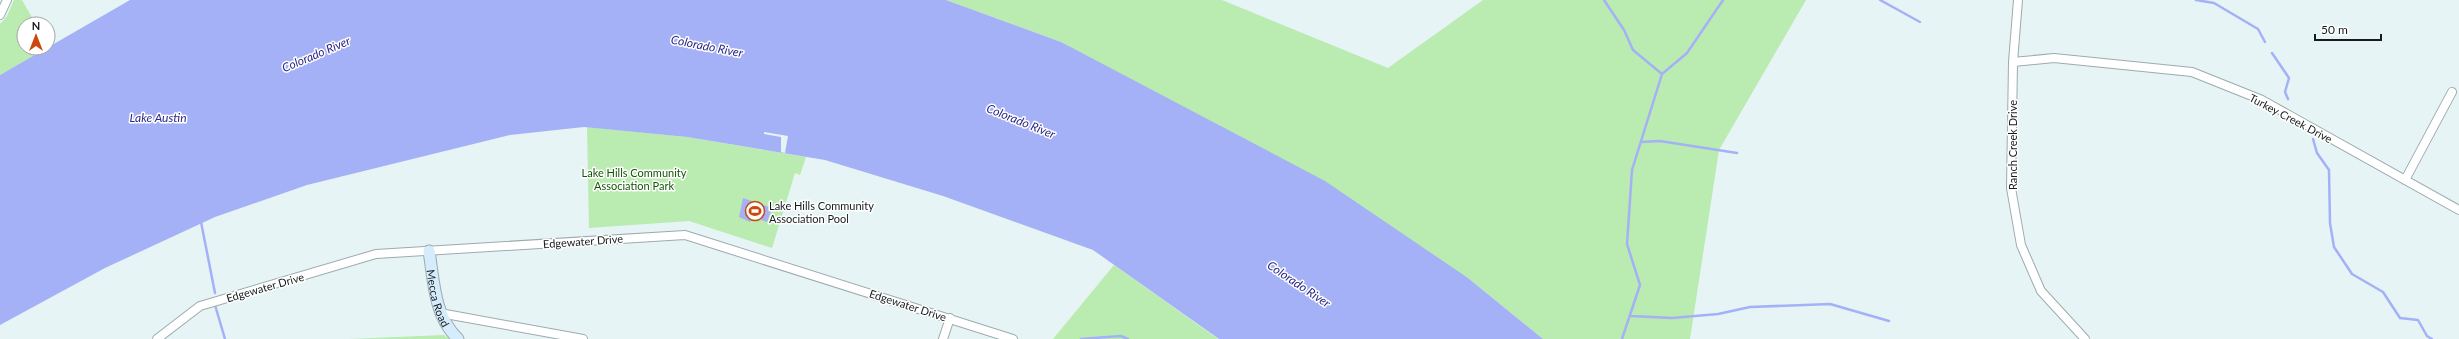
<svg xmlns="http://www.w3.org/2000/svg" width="2459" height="339" font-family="Lato,sans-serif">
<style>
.green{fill:#baebb1}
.water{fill:#a5b1f7}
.pier{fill:#e6f4f6}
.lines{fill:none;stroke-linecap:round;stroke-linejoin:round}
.stream{stroke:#a5b1f7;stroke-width:2.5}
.street-casing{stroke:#9eabad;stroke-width:10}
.secondary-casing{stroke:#9eabad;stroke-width:13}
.street{stroke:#fff;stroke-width:8}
.secondary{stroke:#d5ecfd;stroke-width:11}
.labels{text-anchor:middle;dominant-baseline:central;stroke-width:3;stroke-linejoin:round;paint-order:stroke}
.street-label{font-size:11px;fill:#161b1c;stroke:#fff}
.park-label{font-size:11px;fill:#135403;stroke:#fff}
.poi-label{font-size:11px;fill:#161b1c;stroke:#fff;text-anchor:start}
.water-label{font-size:12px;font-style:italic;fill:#2a2788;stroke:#fff}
</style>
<rect width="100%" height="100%" fill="#e6f4f6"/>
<path class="green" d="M 14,0 L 22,0 L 36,24 L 24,24 L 24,48 L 47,48 L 0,75 L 0,24 L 7,16 Z
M 946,0 L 1222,0 L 1388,68 L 1483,0 L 1806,0 L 1719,150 L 1690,339 L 1543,339 L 1468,278 L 1061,42 Z
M 587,127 L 687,137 L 806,157 L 800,175 L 795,173 L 772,248 L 689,221 L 589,228 Z
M 1114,265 L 1218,339 L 1053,339 Z
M 444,335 L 449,339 L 349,339 Z"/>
<path class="water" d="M 130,0 L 946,0 L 1061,42 L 1325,181 L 1468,278 L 1543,339 L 1219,339 L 1093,250 L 943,196 L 825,160 L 687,137 L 584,127 L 510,135 L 307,185 L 215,217 L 105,268 L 0,325 L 0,75 Z
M 743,198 L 772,208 L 767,222 L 753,217 L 750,222 L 739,217 Z"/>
<path class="pier" d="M 764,132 L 788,136 L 785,153 L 781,152 L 781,137 L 764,134 Z"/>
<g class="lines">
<path class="stream" d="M 1604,0 L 1624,30 L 1633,50 L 1662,74
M 1880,0 L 1920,22
M 2196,0 L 2214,3 L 2258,29 L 2265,42
M 2272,53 L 2289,78 L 2285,92 L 2288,99
M 2313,139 L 2317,153 L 2329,170 L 2330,223 L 2334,247 L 2352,274 L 2383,292 L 2400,318 L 2418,320 L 2427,336 L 2432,339
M 1641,142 L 1660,141 L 1737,153
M 201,222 L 215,293
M 215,305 L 225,339
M 1631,316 L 1672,318 L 1718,314 L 1750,307 L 1830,304 L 1889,321
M 1081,339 L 1121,336 L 1128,339
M 1622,339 L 1640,285 L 1627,244 L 1632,170 L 1662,74 L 1687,53 L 1723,0"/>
<defs>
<path id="street" d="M 2018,0 L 2013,62 L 2011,188 L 2021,245 L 2041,291 L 2085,339
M 0,15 L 7,0
M 2013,62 L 2054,58 L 2192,72 L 2262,100 L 2459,210
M 2405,180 L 2452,92
M 440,313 L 583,339
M 157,339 L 200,306 L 376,254 L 685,235 L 1013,339
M 943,339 L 950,318"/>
<g id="secondary">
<path id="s1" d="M 429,251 C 434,282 434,316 458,339"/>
</g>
</defs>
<use href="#street" class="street-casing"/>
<use href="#secondary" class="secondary-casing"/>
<use href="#street" class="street"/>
<use href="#secondary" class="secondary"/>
</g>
<defs>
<symbol id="stadium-ring" viewBox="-11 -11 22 22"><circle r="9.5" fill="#fff" stroke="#cd460d" stroke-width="1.5"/><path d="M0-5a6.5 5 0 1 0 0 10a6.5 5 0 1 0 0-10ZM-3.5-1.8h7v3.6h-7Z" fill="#cd460d"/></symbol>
</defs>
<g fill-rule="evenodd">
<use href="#stadium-ring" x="744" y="200" width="22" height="22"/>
</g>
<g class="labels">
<g class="street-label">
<text transform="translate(2291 118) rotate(28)">Turkey Creek Drive</text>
<text transform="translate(2012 145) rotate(-90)">Ranch Creek Drive</text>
<text transform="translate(583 241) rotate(-4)">Edgewater Drive</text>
<text transform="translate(265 287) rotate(-16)">Edgewater Drive</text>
<text stroke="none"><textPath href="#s1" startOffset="48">Mecca Road</textPath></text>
<text transform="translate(908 305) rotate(18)">Edgewater Drive</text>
</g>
<g class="park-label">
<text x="634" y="172">Lake Hills Community<tspan x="634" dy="13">Association Park</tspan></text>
</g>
<g class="poi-label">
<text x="769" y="205">Lake Hills Community<tspan x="769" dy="13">Association Pool</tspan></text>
</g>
<g class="water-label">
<text transform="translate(707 46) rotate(11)">Colorado River</text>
<text transform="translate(316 54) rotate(-23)">Colorado River</text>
<text x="158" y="117">Lake Austin</text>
<text transform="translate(1021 121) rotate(22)">Colorado River</text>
<text transform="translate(1299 284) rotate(34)">Colorado River</text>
</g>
</g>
<g transform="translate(36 36)"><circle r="19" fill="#ffffff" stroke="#a2a4a4"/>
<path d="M0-3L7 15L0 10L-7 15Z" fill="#cd460d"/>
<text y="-6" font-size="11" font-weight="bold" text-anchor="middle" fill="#161b1c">N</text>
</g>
<path d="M2315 34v6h66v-6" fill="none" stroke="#161b1c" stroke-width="2"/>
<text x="2321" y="34" font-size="12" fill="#161b1c" stroke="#ffffff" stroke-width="3" paint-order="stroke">50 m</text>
</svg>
